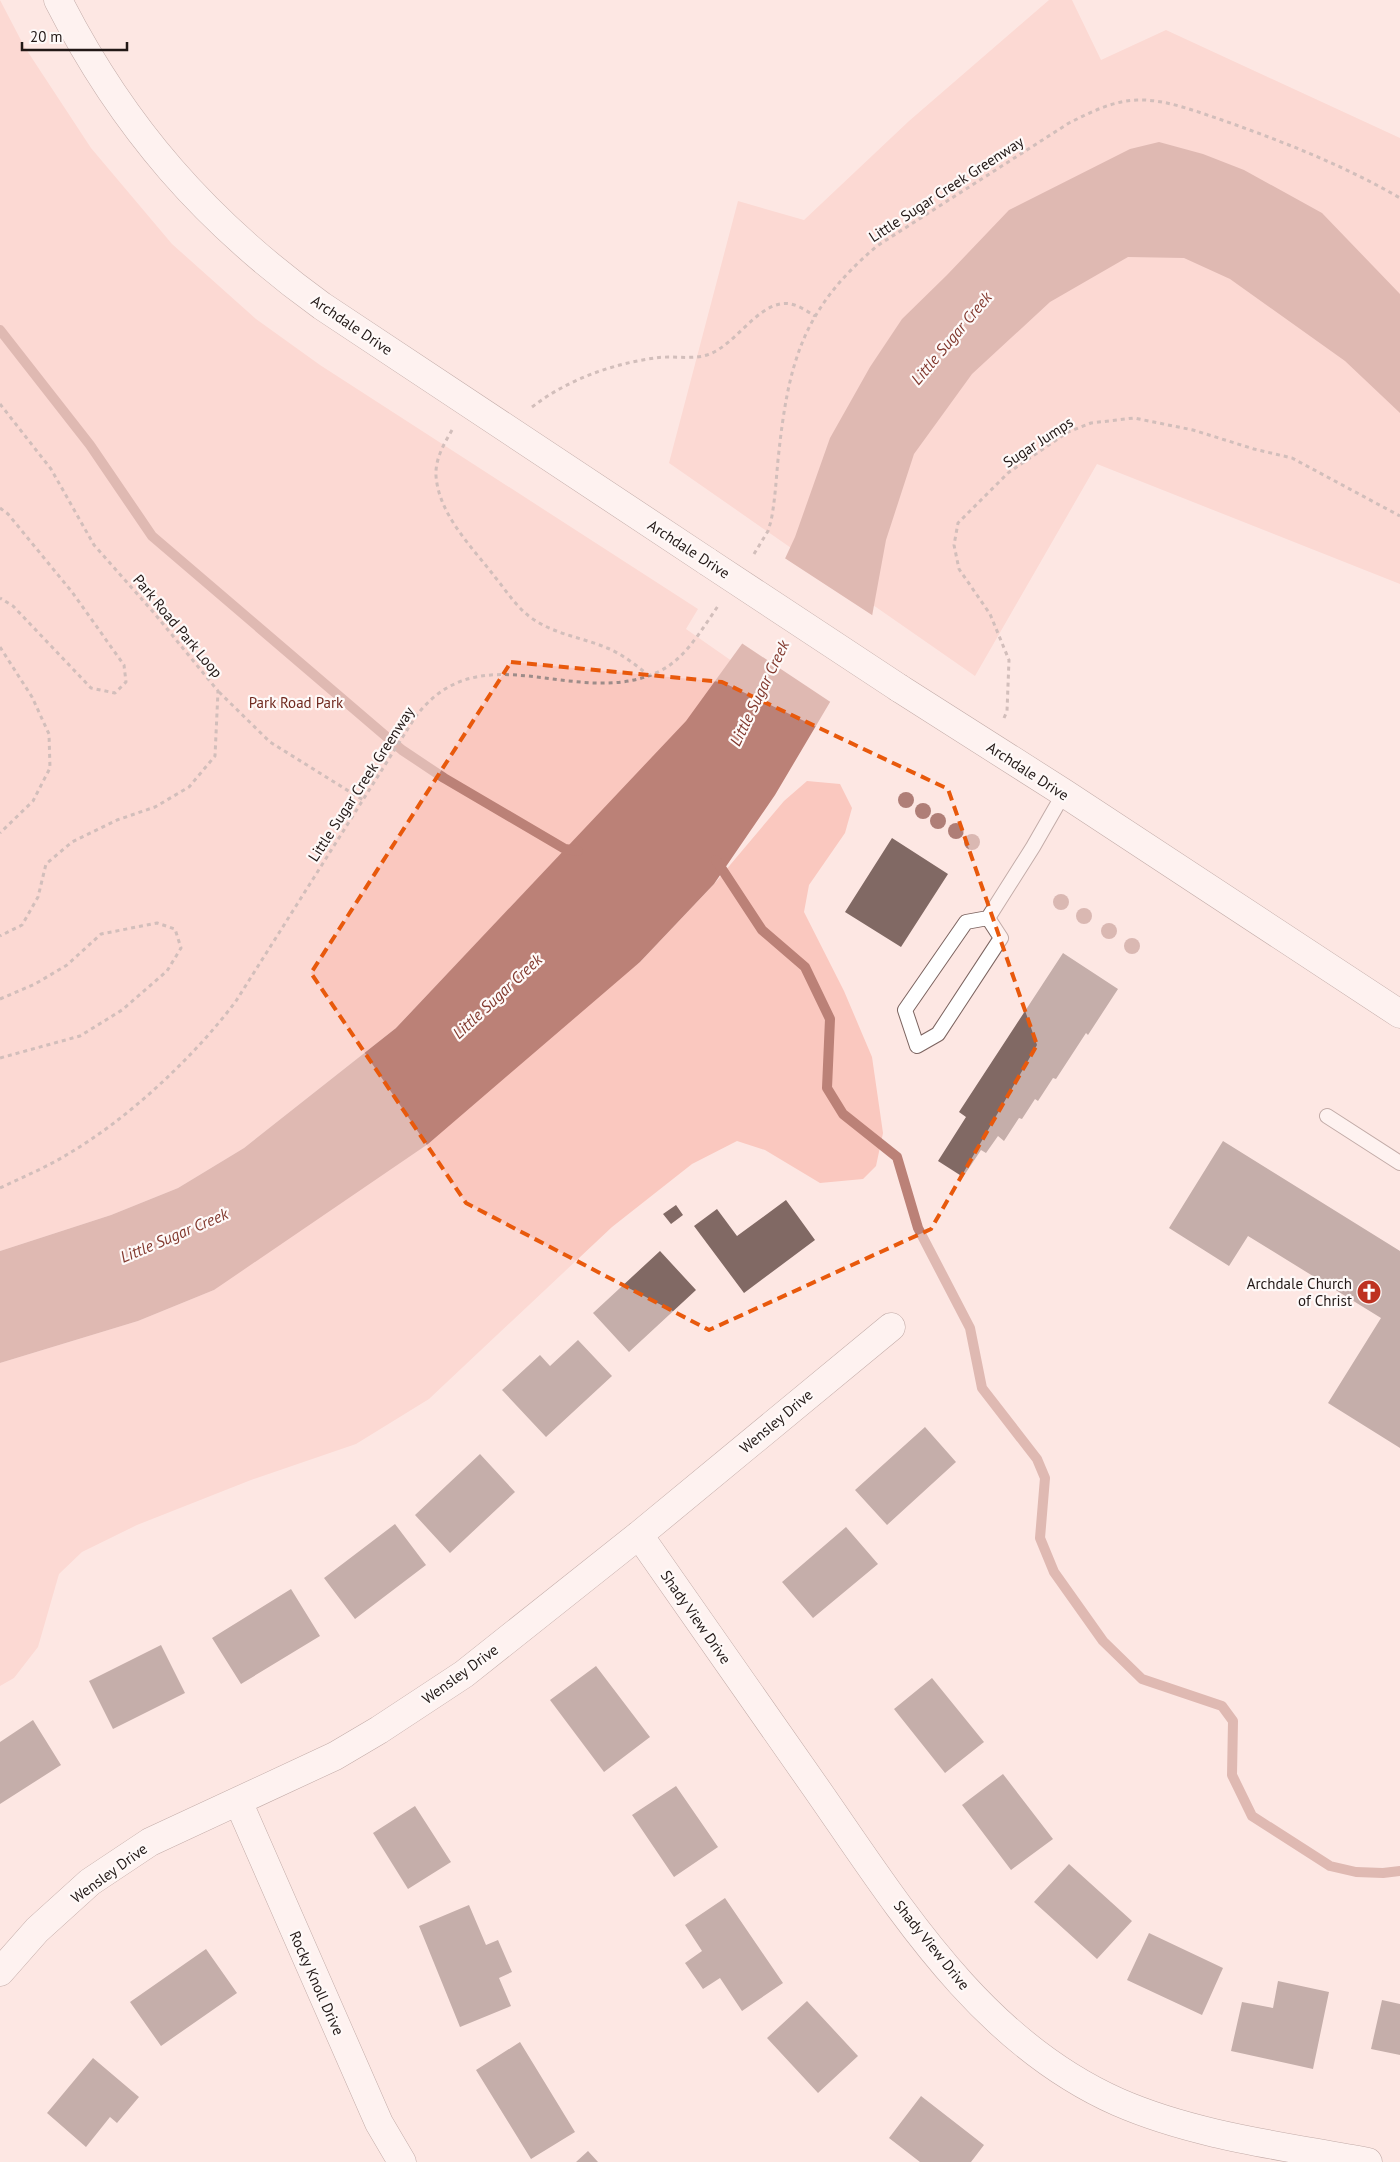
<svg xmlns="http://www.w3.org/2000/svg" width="1400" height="2162" font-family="'PT Sans',sans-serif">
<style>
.green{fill:#fac8bf}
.water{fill:#bb8177}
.pier{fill:#fde7e3}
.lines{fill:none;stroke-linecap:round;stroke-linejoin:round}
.stream{stroke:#bb8177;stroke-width:10}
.building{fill:#816964}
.service-casing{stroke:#7b635f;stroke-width:16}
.minor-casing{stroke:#7b635f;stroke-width:29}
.tertiary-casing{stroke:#7b635f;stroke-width:29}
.path{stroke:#9d8c89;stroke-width:3;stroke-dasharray:4 4;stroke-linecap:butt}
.service{stroke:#fff;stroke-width:14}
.minor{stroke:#fff;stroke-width:28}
.tertiary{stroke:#fff;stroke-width:28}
.tertiary-bridge-casing{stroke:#7b635f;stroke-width:29;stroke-linecap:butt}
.tertiary-bridge{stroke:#fff;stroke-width:28}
.tree{fill:#af7e77}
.marked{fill:none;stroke:#e8590c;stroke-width:4;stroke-dasharray:10 6;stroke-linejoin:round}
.labels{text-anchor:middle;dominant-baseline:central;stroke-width:4.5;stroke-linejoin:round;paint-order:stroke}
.street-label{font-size:15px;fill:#221816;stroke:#fef9f8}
.park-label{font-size:15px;fill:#70291f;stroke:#fef9f8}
.poi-label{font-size:15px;fill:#221816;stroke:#fef9f8;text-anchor:end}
.water-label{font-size:16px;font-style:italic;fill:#82392e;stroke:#fef9f8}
</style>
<rect width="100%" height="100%" fill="#fde7e3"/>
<path class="green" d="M 0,0 L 24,46 L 91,148 L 172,244 L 256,319 L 320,365 L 698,609 L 686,629 L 739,666 L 396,1028 L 244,1148 L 178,1188 L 111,1215 L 0,1251 Z
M 1049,0 L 1072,0 L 1101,60 L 1166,30 L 1400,138 L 1400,584 L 1097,464 L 975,676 L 669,463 L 738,201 L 804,220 L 909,121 Z
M 807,781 L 840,784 L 852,808 L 845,833 L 809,885 L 804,912 L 844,991 L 872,1057 L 883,1133 L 876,1166 L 863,1179 L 820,1183 L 765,1150 L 737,1141 L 692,1164 L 612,1227 L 429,1399 L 356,1444 L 251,1480 L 137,1525 L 82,1552 L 59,1574 L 38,1647 L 14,1678 L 0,1686 L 0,1363 L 138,1321 L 214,1290 L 640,962 L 714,884 L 784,801 Z"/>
<path class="water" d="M 1159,142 L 1203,154 L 1244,170 L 1322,213 L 1400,294 L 1400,413 L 1345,361 L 1230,279 L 1184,258 L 1128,257 L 1050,302 L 972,374 L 914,454 L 886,540 L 868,638 L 775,795 L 714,884 L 640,962 L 428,1144 L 214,1290 L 138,1321 L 0,1363 L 0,1251 L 111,1215 L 178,1188 L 244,1148 L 396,1028 L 686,721 L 752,630 L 795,537 L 830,438 L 870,367 L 902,319 L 947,275 L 1009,210 L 1130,149 Z"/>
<path class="pier" d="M 783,557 L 875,617 L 870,639 L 832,703 L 740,642 L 750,628 Z"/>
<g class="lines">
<path class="stream" d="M 0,330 L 90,445 L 152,536 L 402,750 L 444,778 L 565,849 L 578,851
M 716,860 L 762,930 L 805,967 L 830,1019 L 827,1088 L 843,1114 L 897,1157 L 918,1228 L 970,1328 L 982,1388 L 1037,1459 L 1045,1478 L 1040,1538 L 1054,1572 L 1103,1641 L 1142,1679 L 1222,1706 L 1233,1721 L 1232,1775 L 1252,1816 L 1330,1866 L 1356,1872 L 1383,1873 L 1400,1871"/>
</g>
<path class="building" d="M 892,838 L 948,874 L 901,947 L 845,912 Z
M 1063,953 L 1118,989 L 1088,1035 L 1086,1033 L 1056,1079 L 1053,1078 L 1038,1101 L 1035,1099 L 1022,1119 L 1019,1118 L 1004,1141 L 998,1136 L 986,1153 L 981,1150 L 963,1177 L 938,1161 L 966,1117 L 959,1112 Z
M 1223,1141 L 1400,1251 L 1400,1448 L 1328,1403 L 1381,1318 L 1248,1236 L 1229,1266 L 1169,1228 Z
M 786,1200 L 815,1240 L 744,1293 L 694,1226 L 717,1209 L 737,1236 Z
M 676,1205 L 683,1215 L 671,1224 L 663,1214 Z
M 660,1251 L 696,1290 L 629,1352 L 593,1313 Z
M 578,1340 L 612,1376 L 546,1437 L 502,1390 L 540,1355 L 550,1366 Z
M 925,1427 L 956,1462 L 887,1525 L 855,1490 Z
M 480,1454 L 515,1492 L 450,1553 L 415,1515 Z
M 395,1524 L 426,1565 L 355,1619 L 324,1578 Z
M 846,1527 L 878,1564 L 813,1618 L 782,1582 Z
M 291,1589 L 320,1636 L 241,1684 L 212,1638 Z
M 161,1645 L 185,1693 L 113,1729 L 89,1681 Z
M 596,1666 L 650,1737 L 604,1772 L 550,1700 Z
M 932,1678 L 984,1742 L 945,1773 L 894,1709 Z
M 33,1720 L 61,1765 L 0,1804 L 0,1742 Z
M 1003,1774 L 1053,1839 L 1011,1870 L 962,1805 Z
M 676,1786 L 718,1847 L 674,1877 L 632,1815 Z
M 415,1806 L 451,1862 L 408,1889 L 373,1833 Z
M 1069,1864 L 1132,1921 L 1097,1959 L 1034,1902 Z
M 725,1898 L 783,1983 L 742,2011 L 720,1978 L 703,1989 L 685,1963 L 702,1951 L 685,1925 Z
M 469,1905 L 486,1945 L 498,1940 L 512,1972 L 499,1978 L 511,2006 L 460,2027 L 419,1926 Z
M 1149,1933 L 1223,1968 L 1202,2015 L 1127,1980 Z
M 206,1949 L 237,1993 L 161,2046 L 130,2002 Z
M 1278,1981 L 1329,1992 L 1313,2069 L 1231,2051 L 1242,2002 L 1273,2008 Z
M 1382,2000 L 1400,2004 L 1400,2055 L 1371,2049 Z
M 807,2001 L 858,2056 L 818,2093 L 767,2038 Z
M 520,2042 L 575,2132 L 531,2159 L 476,2070 Z
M 93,2058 L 139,2097 L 117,2123 L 110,2117 L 86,2147 L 47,2113 Z
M 921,2096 L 984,2145 L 971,2162 L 920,2162 L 889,2138 Z
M 588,2151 L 598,2162 L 576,2162 Z"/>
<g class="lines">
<defs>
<path id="service" d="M 988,918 L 1001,938 L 938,1034 L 917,1046 L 905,1010 L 966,922 L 988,918 L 1033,847 L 1064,793
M 1327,1116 L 1400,1163"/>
<path id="minor" d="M 639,1535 C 698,1620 757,1704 816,1788 C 899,1907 980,2041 1118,2102 C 1196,2136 1284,2146 1368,2162
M 238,1801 L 379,2123 L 402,2162
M 0,1972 L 37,1930 L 90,1882 L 150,1842 L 335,1756 L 379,1730 L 464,1674 L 639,1535 L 891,1327"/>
<path id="tertiary" d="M 58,0 C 123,128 206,222 322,306 L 708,562
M 899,688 L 1064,793 L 1400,1014"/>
</defs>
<use href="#service" class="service-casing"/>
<use href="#minor" class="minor-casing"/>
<use href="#tertiary" class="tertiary-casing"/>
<path class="path" d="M 0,404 L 51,469 L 94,545 L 154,613 L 218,691 L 215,756 L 189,787 L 155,807 L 117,820 L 72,842 L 46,864 L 38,897 L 22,925 L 0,936
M 532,407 C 567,380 611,364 655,358 C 673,355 696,361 712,353 C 736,342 755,309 780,304 C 793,301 805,310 815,316
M 452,430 C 444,444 435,459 436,476 C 439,515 472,547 495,577 C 508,593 518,610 536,621 C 558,635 584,638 607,648 C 622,654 636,665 648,675
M 0,508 L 8,514 L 72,592 L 124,665 L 126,682 L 115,693 L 91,688 L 13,606 L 0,598
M 754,554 L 768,531 L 771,521 C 775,501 776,481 778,460 C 788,365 801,310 877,246 L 1069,123 C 1091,112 1112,101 1137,100 C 1165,99 1195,111 1222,120 C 1284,142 1343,165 1400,198
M 0,647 L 32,697 L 49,734 L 50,768 L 33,801 L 0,833
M 219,692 L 270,742 L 363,800
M 1004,718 L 1007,711 L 1009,660 L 990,614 L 959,569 L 954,545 L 958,523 L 1008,473 L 1068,432 L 1091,423 L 1134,418 L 1193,430 L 1254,449 L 1292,458 L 1400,516
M 0,999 L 35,984 L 67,965 L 101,934 L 157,923 L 175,929 L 181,948 L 167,971 L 122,1010 L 80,1036 L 0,1058
M 0,1188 C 23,1177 47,1167 68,1154 C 128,1119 195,1056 236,1001 L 414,719 C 479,628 577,712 660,671 C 686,658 702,629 718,606"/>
<use href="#service" class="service"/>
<use href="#minor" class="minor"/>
<use href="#tertiary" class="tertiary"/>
<defs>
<path id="tertiary-bridge" d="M 708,562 L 899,688"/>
</defs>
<use href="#tertiary-bridge" class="tertiary-bridge-casing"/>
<use href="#tertiary-bridge" class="tertiary-bridge"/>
</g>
<g class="tree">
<circle cx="906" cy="800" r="8"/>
<circle cx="923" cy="811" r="8"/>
<circle cx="938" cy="821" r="8"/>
<circle cx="956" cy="831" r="8"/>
<circle cx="972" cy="842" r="8"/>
<circle cx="1061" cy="902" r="8"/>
<circle cx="1084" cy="916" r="8"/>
<circle cx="1109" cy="931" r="8"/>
<circle cx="1132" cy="946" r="8"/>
</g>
<path d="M0 0H1400V2162H0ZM 511,662 L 722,682 L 948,789 L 1037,1045 L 931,1229 L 709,1330 L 466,1203 L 311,973 Z" fill="#fde7e3" fill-opacity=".55" fill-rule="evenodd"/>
<path class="marked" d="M 511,662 L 722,682 L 948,789 L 1037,1045 L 931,1229 L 709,1330 L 466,1203 L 311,973 Z"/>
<defs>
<symbol id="church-disc" viewBox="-11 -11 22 22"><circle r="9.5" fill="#be3221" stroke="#fef9f8"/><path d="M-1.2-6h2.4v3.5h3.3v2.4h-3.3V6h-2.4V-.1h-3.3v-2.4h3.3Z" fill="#fff"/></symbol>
</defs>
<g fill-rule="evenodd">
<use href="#church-disc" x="1355" y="1278" width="28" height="28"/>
</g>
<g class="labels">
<g class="street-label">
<text transform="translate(946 189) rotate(-33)">Little Sugar Creek Greenway</text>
<text transform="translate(352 325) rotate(34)">Archdale Drive</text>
<text transform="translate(1038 442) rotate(-33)">Sugar Jumps</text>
<text transform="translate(689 549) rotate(33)">Archdale Drive</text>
<text transform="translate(178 626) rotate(50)">Park Road Park Loop</text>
<text transform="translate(1028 771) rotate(33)">Archdale Drive</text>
<text transform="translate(361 784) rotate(-57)">Little Sugar Creek Greenway</text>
<text transform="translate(776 1421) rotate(-40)">Wensley Drive</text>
<text transform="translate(696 1617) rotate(55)">Shady View Drive</text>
<text transform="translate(460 1674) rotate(-36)">Wensley Drive</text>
<text transform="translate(109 1873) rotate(-36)">Wensley Drive</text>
<text transform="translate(932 1945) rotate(51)">Shady View Drive</text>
<text transform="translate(317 1983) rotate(66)">Rocky Knoll Drive</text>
</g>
<g class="park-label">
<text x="296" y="702">Park Road Park</text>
</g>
<g class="poi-label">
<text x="1352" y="1283">Archdale Church<tspan x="1352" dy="17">of Christ</tspan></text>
</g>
<g class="water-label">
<text transform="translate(951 338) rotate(-50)">Little Sugar Creek</text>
<text transform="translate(759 693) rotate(-64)">Little Sugar Creek</text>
<text transform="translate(497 996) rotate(-43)">Little Sugar Creek</text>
<text transform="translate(174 1235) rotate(-23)">Little Sugar Creek</text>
</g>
</g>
<path d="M22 42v8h105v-8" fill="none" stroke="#221816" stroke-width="2.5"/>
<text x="30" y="42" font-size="15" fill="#221816" stroke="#fef9f8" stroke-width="4" paint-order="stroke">20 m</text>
</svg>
